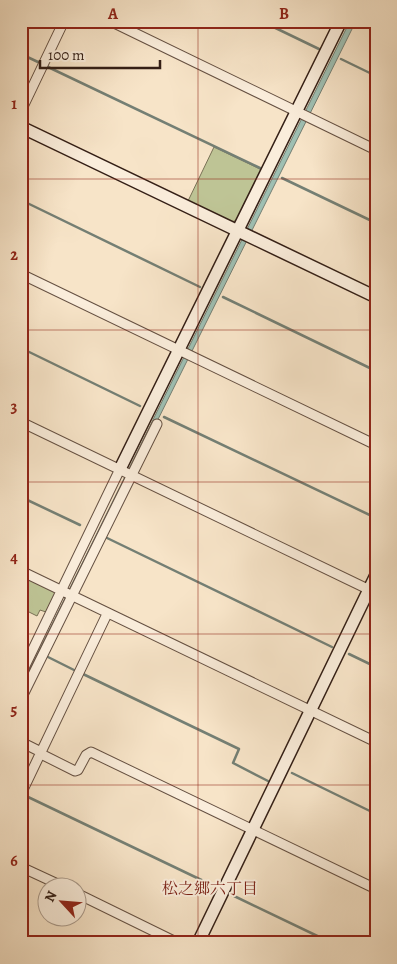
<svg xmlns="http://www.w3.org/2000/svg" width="397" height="964" font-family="Alegreya,'Noto Serif JP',serif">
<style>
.green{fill:#bec495;stroke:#797256}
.water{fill:#9ebfb2;stroke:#747f74}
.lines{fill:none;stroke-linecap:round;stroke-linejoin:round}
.stream{stroke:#747f74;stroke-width:2.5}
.street-casing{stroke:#655042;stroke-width:11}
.secondary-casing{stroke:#341f16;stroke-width:14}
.street{stroke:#faeddb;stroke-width:9}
.secondary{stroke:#faeddb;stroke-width:11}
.grid{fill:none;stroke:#8f2418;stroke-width:1;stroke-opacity:0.55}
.labels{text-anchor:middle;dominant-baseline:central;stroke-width:4;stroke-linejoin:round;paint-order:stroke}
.neighbourhood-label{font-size:16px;fill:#7a1f14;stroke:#faeddb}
.neatline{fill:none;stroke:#8f2418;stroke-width:2}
.grid-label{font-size:16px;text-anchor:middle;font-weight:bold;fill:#8f2418}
</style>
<rect width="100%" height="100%" fill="#f7e4c8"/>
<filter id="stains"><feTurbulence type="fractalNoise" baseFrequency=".004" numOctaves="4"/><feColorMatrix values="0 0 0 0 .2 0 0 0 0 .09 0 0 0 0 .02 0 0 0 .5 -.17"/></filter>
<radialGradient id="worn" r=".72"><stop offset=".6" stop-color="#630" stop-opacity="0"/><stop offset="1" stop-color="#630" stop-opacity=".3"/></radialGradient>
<path class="green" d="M 214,147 L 262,170 L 237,220 L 232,222 L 188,201 Z
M 24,575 L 55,590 L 56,593 L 46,612 L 40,610 L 37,616 L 21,608 L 21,580 Z"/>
<path class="water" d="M 350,21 L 356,21 L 21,695 L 21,687 Z"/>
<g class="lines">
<path class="stream" d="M 261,21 L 319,49
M 21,54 L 38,62
M 341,59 L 376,76
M 48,67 L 262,169
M 282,178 L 376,223
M 21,200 L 200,287
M 223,297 L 376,371
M 21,348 L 140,406
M 164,417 L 376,518
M 21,497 L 80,525
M 105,537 L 332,647
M 349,654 L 376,667
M 46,656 L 76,671
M 83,674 L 239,749 L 233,763 L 268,781
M 292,773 L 376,814
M 26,796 L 216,887
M 232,895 L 332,943
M 21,942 L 24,943"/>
<defs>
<path id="street" d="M 110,21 L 376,150
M 21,111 L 64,21
M 21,274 L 376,445
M 21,422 L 376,593
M 21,571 L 376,742
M 21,674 L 120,469
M 21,699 L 157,424
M 21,742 L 41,752
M 41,754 L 75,771 L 78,770 L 86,755 L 91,752 L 376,889
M 21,794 L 107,614
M 21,867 L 62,886
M 78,894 L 178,943"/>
<path id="secondary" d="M 21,127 L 376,297
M 120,469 L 341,21
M 198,943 L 376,575"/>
</defs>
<use href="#street" class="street-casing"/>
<use href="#secondary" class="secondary-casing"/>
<use href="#street" class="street"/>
<use href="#secondary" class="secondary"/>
</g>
<path class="grid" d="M 198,21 L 198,943M 21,179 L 376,179M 21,330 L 376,330M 21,482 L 376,482M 21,634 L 376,634M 21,785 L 376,785"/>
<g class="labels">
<g class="neighbourhood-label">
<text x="210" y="889">松之郷六丁目</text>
</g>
</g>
<rect width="397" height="964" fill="none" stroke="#f7e4c8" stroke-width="55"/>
<g transform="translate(62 902) rotate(296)"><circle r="24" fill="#faeddb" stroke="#ab9b8c"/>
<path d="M0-4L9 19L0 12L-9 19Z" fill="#8f2418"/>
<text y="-8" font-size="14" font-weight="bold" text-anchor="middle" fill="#341f16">N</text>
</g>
<path d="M40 60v8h120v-8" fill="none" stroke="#341f16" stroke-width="2.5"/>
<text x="48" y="60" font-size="15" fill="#341f16" stroke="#faeddb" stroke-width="4" paint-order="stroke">100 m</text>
<rect x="28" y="28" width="342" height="908" class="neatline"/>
<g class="grid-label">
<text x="113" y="19">A</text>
<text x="284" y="19">B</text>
<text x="14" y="109">1</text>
<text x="14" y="260">2</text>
<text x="14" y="412">3</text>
<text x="14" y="563">4</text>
<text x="14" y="715">5</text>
<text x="14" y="866">6</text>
</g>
<rect width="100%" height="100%" filter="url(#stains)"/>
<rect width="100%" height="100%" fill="url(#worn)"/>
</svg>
